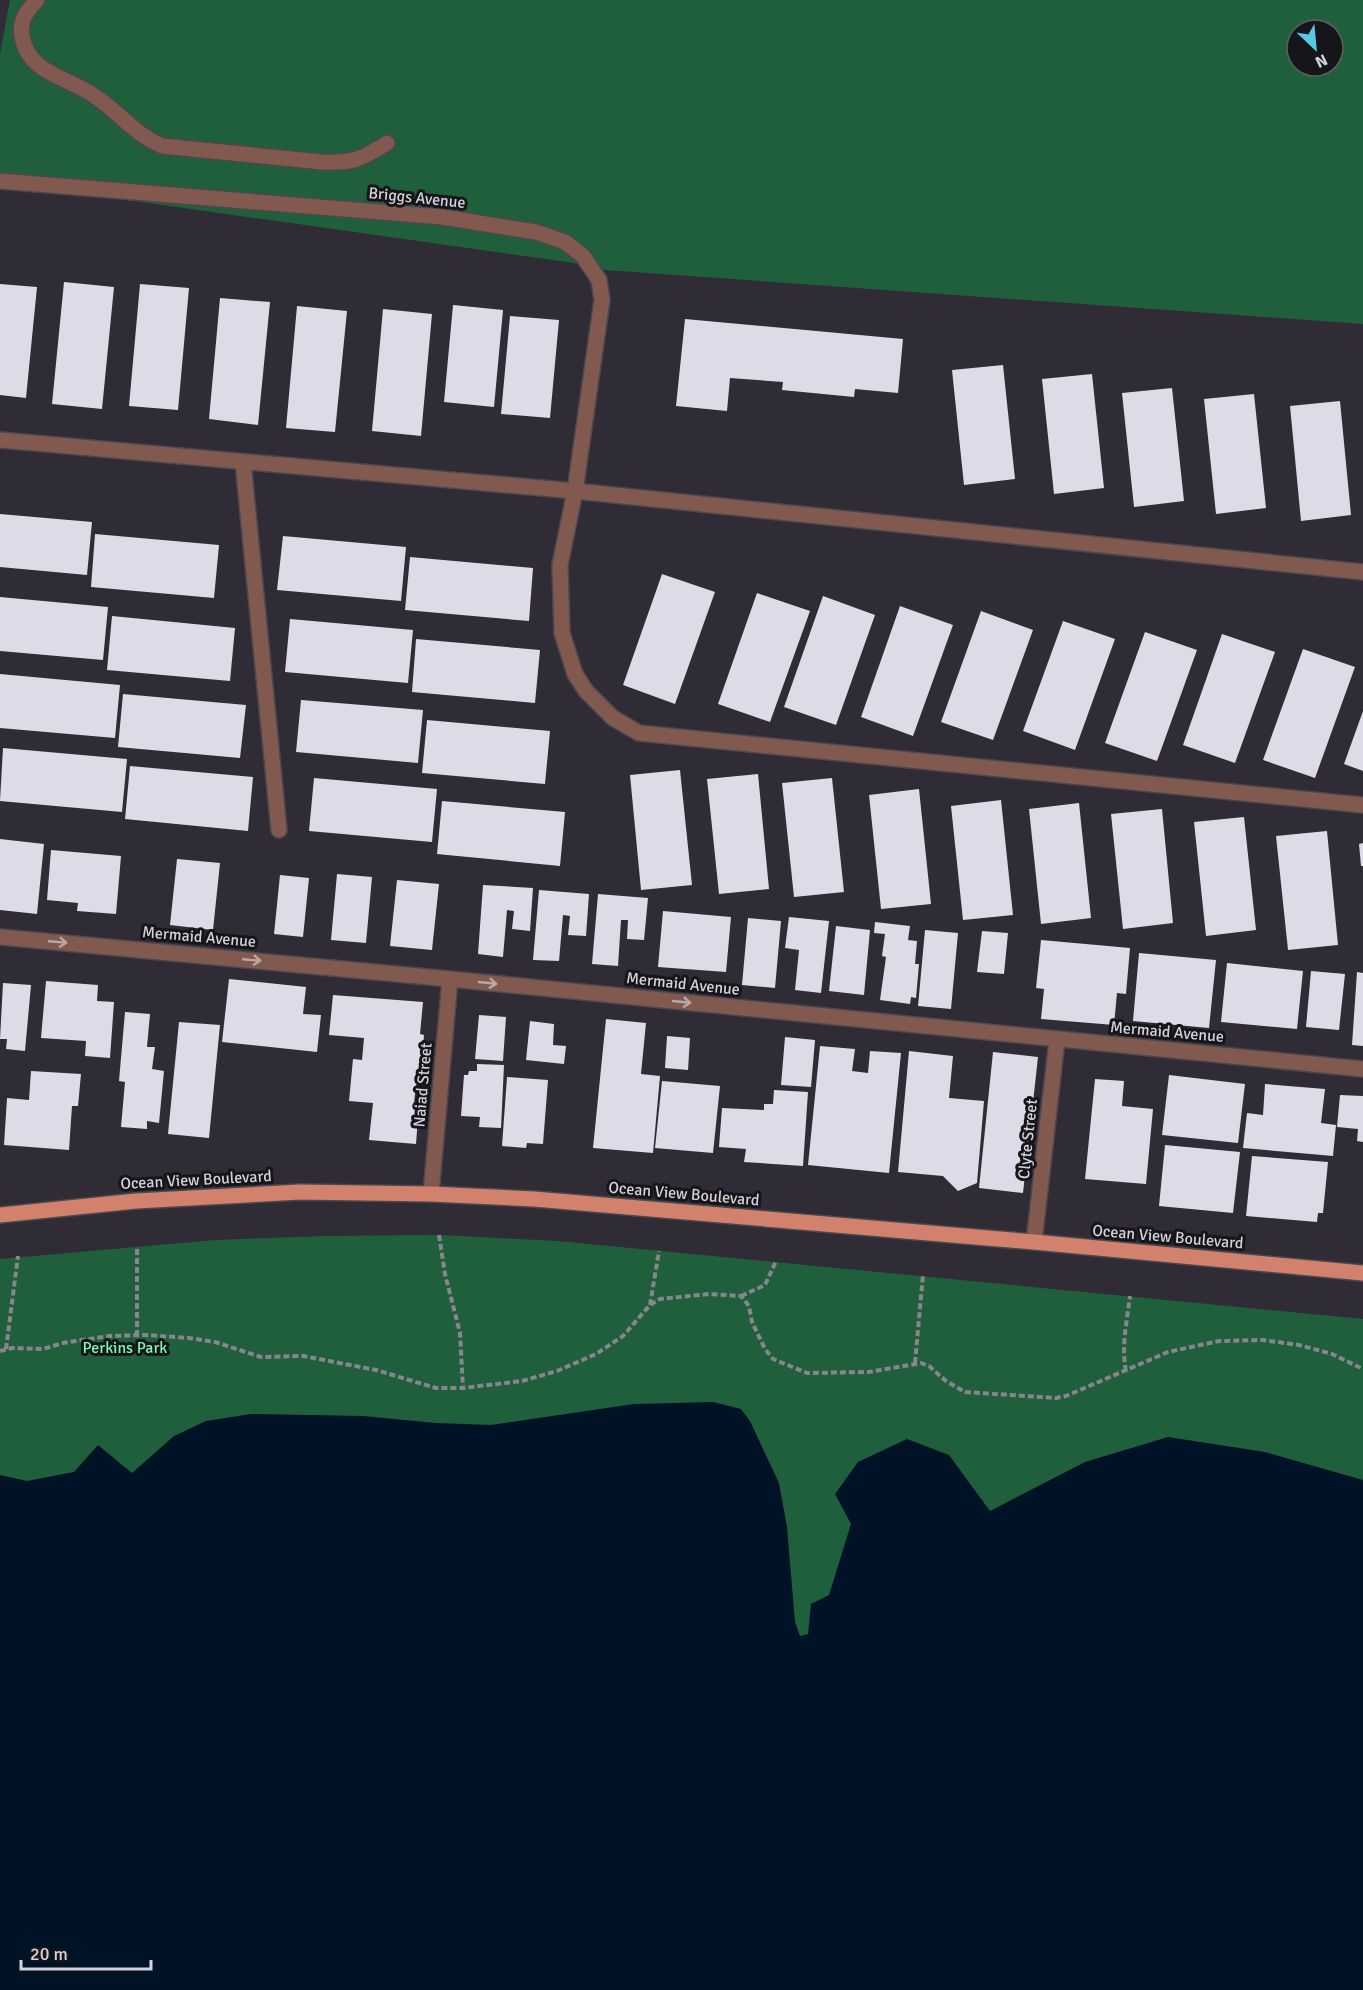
<svg xmlns="http://www.w3.org/2000/svg" width="1363" height="1990" font-family="Signika,sans-serif">
<style>
.green{fill:#205f3c;fill-rule:evenodd}
.water{fill:#001326}
.building{fill:#dedbe8}
.lines{fill:none;stroke-linecap:round;stroke-linejoin:round}
.minor-casing{stroke:#4a4750;stroke-width:18}
.major-casing{stroke:#4a4750;stroke-width:18}
.path{stroke:#87858d;stroke-width:4;stroke-dasharray:6 3;stroke-linecap:butt}
.minor{stroke:#81594e;stroke-width:15}
.major{stroke:#d2816c;stroke-width:15}
.oneway{stroke:#b8a8a9}
.labels{text-anchor:middle;dominant-baseline:central;stroke-width:6;stroke-linejoin:round;paint-order:stroke}
.street-label{font-size:16px;fill:#d5d3da;stroke:#161519}
.park-label{font-size:16px;fill:#7efbb1;stroke:#161519}
</style>
<rect width="100%" height="100%" fill="#2f2c36"/>
<path class="green" d="M 10,0 L 1363,0 L 1363,324 L 591,269 L 588,265 L 0,182 L 0,54 ZM 1297,30 L 1333,30 L 1333,66 L 1297,66 Z
M 439,1235 L 558,1241 L 1363,1319 L 1363,1990 L 0,1990 L 0,1259 L 215,1240 L 326,1236 Z"/>
<path class="water" d="M 713,1402 L 741,1409 L 750,1421 L 779,1483 L 787,1527 L 795,1622 L 800,1636 L 808,1634 L 811,1604 L 829,1595 L 851,1524 L 835,1494 L 858,1462 L 907,1439 L 949,1455 L 990,1511 L 1085,1462 L 1168,1437 L 1265,1452 L 1363,1480 L 1363,1990 L 0,1990 L 0,1475 L 27,1481 L 74,1472 L 98,1445 L 132,1473 L 174,1436 L 206,1421 L 251,1414 L 363,1416 L 436,1423 L 491,1425 L 634,1404 Z"/>
<path class="building" d="M 64,282 L 114,287 L 102,409 L 52,404 Z
M 0,284 L 37,287 L 26,398 L 0,395 Z
M 140,284 L 189,288 L 178,410 L 129,406 Z
M 220,298 L 270,302 L 258,425 L 209,419 Z
M 453,305 L 503,310 L 494,407 L 444,402 Z
M 297,306 L 347,311 L 335,432 L 286,428 Z
M 383,309 L 432,314 L 421,436 L 372,431 Z
M 510,316 L 559,320 L 550,418 L 501,414 Z
M 685,319 L 903,339 L 898,393 L 855,389 L 854,397 L 782,390 L 783,382 L 730,378 L 727,411 L 676,406 Z
M 1003,365 L 1015,479 L 964,485 L 952,370 Z
M 1092,374 L 1104,488 L 1054,494 L 1042,379 Z
M 1172,388 L 1184,501 L 1134,507 L 1122,393 Z
M 1254,394 L 1266,508 L 1216,514 L 1204,399 Z
M 1340,401 L 1351,515 L 1301,521 L 1290,406 Z
M 0,514 L 92,522 L 87,575 L 0,567 Z
M 95,534 L 219,545 L 214,598 L 91,587 Z
M 283,536 L 406,547 L 401,601 L 277,590 Z
M 410,557 L 533,568 L 529,621 L 405,610 Z
M 662,574 L 715,592 L 675,704 L 623,685 Z
M 757,593 L 810,611 L 770,722 L 718,704 Z
M 823,596 L 875,615 L 836,725 L 784,707 Z
M 0,597 L 108,607 L 103,660 L 0,651 Z
M 900,606 L 953,625 L 913,736 L 861,717 Z
M 981,611 L 1033,630 L 993,740 L 941,722 Z
M 112,616 L 235,628 L 230,681 L 107,670 Z
M 290,619 L 413,630 L 408,683 L 285,672 Z
M 1063,621 L 1115,639 L 1075,750 L 1023,731 Z
M 1145,632 L 1197,650 L 1157,761 L 1105,743 Z
M 1222,634 L 1275,652 L 1235,763 L 1183,745 Z
M 416,639 L 540,650 L 535,703 L 412,692 Z
M 1303,649 L 1355,667 L 1315,778 L 1263,760 Z
M 0,674 L 120,685 L 115,738 L 0,728 Z
M 123,694 L 246,705 L 240,758 L 118,747 Z
M 301,700 L 423,710 L 418,763 L 296,752 Z
M 1363,711 L 1363,771 L 1344,764 Z
M 427,720 L 550,731 L 545,784 L 422,773 Z
M 3,748 L 127,759 L 122,812 L 0,801 Z
M 130,766 L 253,777 L 248,831 L 125,819 Z
M 680,770 L 692,885 L 641,890 L 630,775 Z
M 758,774 L 769,889 L 719,894 L 707,779 Z
M 314,778 L 437,789 L 432,842 L 309,831 Z
M 832,778 L 844,892 L 794,897 L 782,783 Z
M 919,789 L 931,904 L 881,909 L 869,795 Z
M 1001,800 L 1013,915 L 963,920 L 951,806 Z
M 442,801 L 565,812 L 560,866 L 437,854 Z
M 1079,803 L 1091,918 L 1041,924 L 1029,809 Z
M 1162,809 L 1173,923 L 1123,929 L 1111,814 Z
M 1244,817 L 1256,930 L 1206,936 L 1194,822 Z
M 1327,831 L 1338,945 L 1288,950 L 1276,836 Z
M 0,839 L 44,844 L 37,914 L 0,910 Z
M 1363,843 L 1363,866 L 1361,866 L 1359,844 Z
M 51,850 L 121,856 L 116,914 L 77,911 L 78,903 L 47,900 Z
M 177,859 L 220,863 L 213,930 L 170,925 Z
M 337,874 L 372,877 L 366,943 L 331,940 Z
M 280,875 L 309,878 L 303,937 L 274,934 Z
M 397,880 L 439,884 L 432,950 L 390,946 Z
M 483,885 L 533,888 L 530,931 L 512,929 L 514,911 L 507,910 L 503,957 L 478,954 Z
M 539,890 L 589,894 L 586,936 L 568,935 L 570,916 L 563,915 L 559,961 L 533,960 Z
M 598,894 L 648,898 L 644,940 L 627,939 L 628,920 L 621,920 L 618,966 L 592,964 Z
M 663,911 L 731,917 L 726,972 L 658,967 Z
M 789,917 L 829,921 L 821,993 L 795,990 L 799,950 L 785,948 Z
M 748,918 L 781,921 L 775,988 L 742,985 Z
M 875,922 L 910,926 L 908,940 L 917,941 L 915,964 L 919,964 L 916,998 L 911,997 L 910,1004 L 880,1000 L 886,957 L 882,956 L 885,934 L 874,933 Z
M 836,926 L 870,930 L 864,995 L 829,991 Z
M 925,930 L 958,933 L 951,1009 L 918,1006 Z
M 982,931 L 1008,933 L 1004,974 L 977,972 Z
M 1041,940 L 1130,948 L 1126,994 L 1117,993 L 1114,1025 L 1041,1019 L 1044,989 L 1036,988 Z
M 1139,953 L 1216,960 L 1209,1028 L 1133,1021 Z
M 1227,963 L 1303,971 L 1297,1029 L 1221,1022 Z
M 1311,971 L 1345,974 L 1339,1030 L 1306,1027 Z
M 1357,972 L 1363,973 L 1363,1046 L 1352,1045 Z
M 229,979 L 306,987 L 303,1014 L 321,1015 L 317,1052 L 222,1042 Z
M 46,981 L 98,985 L 97,1001 L 114,1002 L 110,1058 L 85,1056 L 86,1041 L 41,1038 Z
M 3,983 L 31,985 L 25,1051 L 6,1049 L 7,1039 L 0,1039 Z
M 333,995 L 423,1002 L 420,1034 L 424,1035 L 420,1085 L 416,1085 L 414,1103 L 419,1104 L 416,1144 L 369,1140 L 373,1103 L 349,1101 L 353,1059 L 362,1060 L 364,1038 L 329,1035 Z
M 125,1012 L 150,1014 L 147,1047 L 155,1047 L 152,1069 L 164,1071 L 159,1123 L 147,1121 L 147,1129 L 121,1127 L 125,1082 L 119,1081 Z
M 479,1015 L 506,1017 L 503,1061 L 475,1059 Z
M 606,1019 L 646,1023 L 641,1074 L 660,1076 L 653,1153 L 593,1148 Z
M 530,1021 L 554,1024 L 553,1045 L 566,1046 L 564,1064 L 526,1060 Z
M 179,1022 L 220,1025 L 209,1138 L 168,1134 Z
M 667,1036 L 690,1038 L 688,1070 L 665,1068 Z
M 785,1037 L 815,1040 L 811,1087 L 781,1085 Z
M 820,1046 L 855,1049 L 852,1071 L 868,1073 L 870,1051 L 901,1053 L 889,1173 L 808,1165 Z
M 909,1051 L 953,1056 L 949,1098 L 984,1101 L 977,1183 L 958,1191 L 943,1176 L 898,1172 Z
M 993,1052 L 1038,1057 L 1023,1193 L 979,1188 Z
M 477,1064 L 504,1065 L 501,1128 L 479,1127 L 480,1117 L 461,1116 L 464,1075 L 468,1075 L 469,1071 L 477,1071 Z
M 31,1071 L 81,1074 L 78,1106 L 72,1106 L 69,1150 L 4,1145 L 7,1098 L 29,1100 Z
M 1169,1075 L 1245,1084 L 1238,1143 L 1162,1135 Z
M 507,1077 L 548,1080 L 543,1144 L 527,1143 L 526,1148 L 502,1146 Z
M 1095,1079 L 1124,1081 L 1122,1106 L 1153,1109 L 1146,1184 L 1085,1179 Z
M 662,1081 L 720,1086 L 713,1153 L 655,1148 Z
M 1265,1084 L 1325,1089 L 1321,1123 L 1336,1125 L 1333,1156 L 1243,1148 L 1247,1113 L 1263,1115 Z
M 774,1090 L 808,1092 L 803,1166 L 744,1162 L 746,1149 L 719,1147 L 722,1108 L 764,1110 L 764,1104 L 773,1104 Z
M 1340,1095 L 1363,1096 L 1363,1142 L 1357,1141 L 1358,1129 L 1337,1127 Z
M 1165,1145 L 1240,1152 L 1233,1213 L 1159,1206 Z
M 1252,1156 L 1328,1162 L 1323,1213 L 1318,1213 L 1317,1222 L 1246,1216 Z"/>
<g class="lines">
<defs>
<path id="minor" d="M 37,0 C 27,11 19,20 22,36 C 28,75 70,77 96,97 C 121,114 133,133 162,146 L 322,162 C 354,163 360,160 387,143
M 0,181 L 442,217 L 536,232 L 565,242 L 583,256 L 599,280 L 602,300 L 575,491 L 560,565 L 562,633 L 575,674 L 586,691 L 613,718 L 639,733 L 1363,805
M 0,440 L 575,491 L 1363,572
M 243,462 L 279,830
M 0,937 L 450,979 L 1363,1069
M 431,1194 L 450,979
M 1034,1242 L 1057,1040"/>
<path id="major" d="M 0,1215 L 136,1201 L 300,1192 L 431,1194 L 534,1199 L 1034,1242 L 1363,1273"/>
</defs>
<use href="#minor" class="minor-casing"/>
<use href="#major" class="major-casing"/>
<path class="path" d="M 439,1235 L 445,1274 L 460,1333 L 463,1388
M 741,1296 L 765,1285 L 776,1261
M 650,1305 L 659,1251
M 137,1336 L 137,1246
M 6,1349 L 18,1256
M 0,1351 L 12,1348 L 43,1349 L 63,1343 L 109,1336 L 146,1335 L 189,1338 L 215,1342 L 261,1357 L 303,1356 L 376,1370 L 436,1388 L 463,1388 L 522,1381 L 557,1371 L 596,1354 L 623,1336 L 650,1305 L 660,1299 L 709,1294 L 741,1296 L 749,1306 L 752,1322 L 765,1349 L 773,1359 L 807,1373 L 869,1372 L 921,1363 L 929,1366 L 946,1381 L 965,1392 L 1056,1398 L 1066,1396 L 1168,1352 L 1219,1341 L 1263,1340 L 1299,1345 L 1332,1354 L 1363,1369
M 915,1363 L 923,1275
M 1126,1371 C 1121,1347 1127,1321 1130,1296"/>
<use href="#minor" class="minor"/>
<use href="#major" class="major"/>
</g>
<defs><path id="oneway-shaft" d="M-6 0H5M1.5-3L5.5 0L1.5 3" fill="none" stroke-width="1.6" stroke-linecap="round" stroke-linejoin="round" transform="scale(1.5)"/></defs>
<g class="oneway">
<use href="#oneway-shaft" transform="translate(58 942) rotate(5)"/>
<use href="#oneway-shaft" transform="translate(252 960) rotate(5)"/>
<use href="#oneway-shaft" transform="translate(488 983) rotate(6)"/>
<use href="#oneway-shaft" transform="translate(682 1002) rotate(6)"/>
</g>
<g class="labels">
<g class="street-label">
<text transform="translate(417 198) rotate(6)">Briggs Avenue</text>
<text transform="translate(199 937) rotate(5)">Mermaid Avenue</text>
<text transform="translate(683 984) rotate(6)">Mermaid Avenue</text>
<text transform="translate(1167 1032) rotate(5)">Mermaid Avenue</text>
<text transform="translate(423 1085) rotate(-85)">Naiad Street</text>
<text transform="translate(1028 1139) rotate(-84)">Clyte Street</text>
<text transform="translate(196 1180) rotate(-3)">Ocean View Boulevard</text>
<text transform="translate(684 1194) rotate(5)">Ocean View Boulevard</text>
<text transform="translate(1168 1237) rotate(5)">Ocean View Boulevard</text>
</g>
<g class="park-label">
<text x="125" y="1348">Perkins Park</text>
</g>
</g>
<g transform="translate(1315 48) rotate(154)"><circle r="28" fill="#161519" stroke="#626166" stroke-width="1.5"/>
<path d="M0-4.5L10 22L0 15L-10 22Z" fill="#59c8e4"/>
<text y="-9" font-size="16" font-weight="bold" text-anchor="middle" fill="#d5d3da">N</text>
</g>
<path d="M21 1960v9h130v-9" fill="none" stroke="#d5d3da" stroke-width="3"/>
<text x="30" y="1960" font-size="18" fill="#d5d3da" stroke="#161519" stroke-width="4.5" paint-order="stroke">20 m</text>
</svg>
